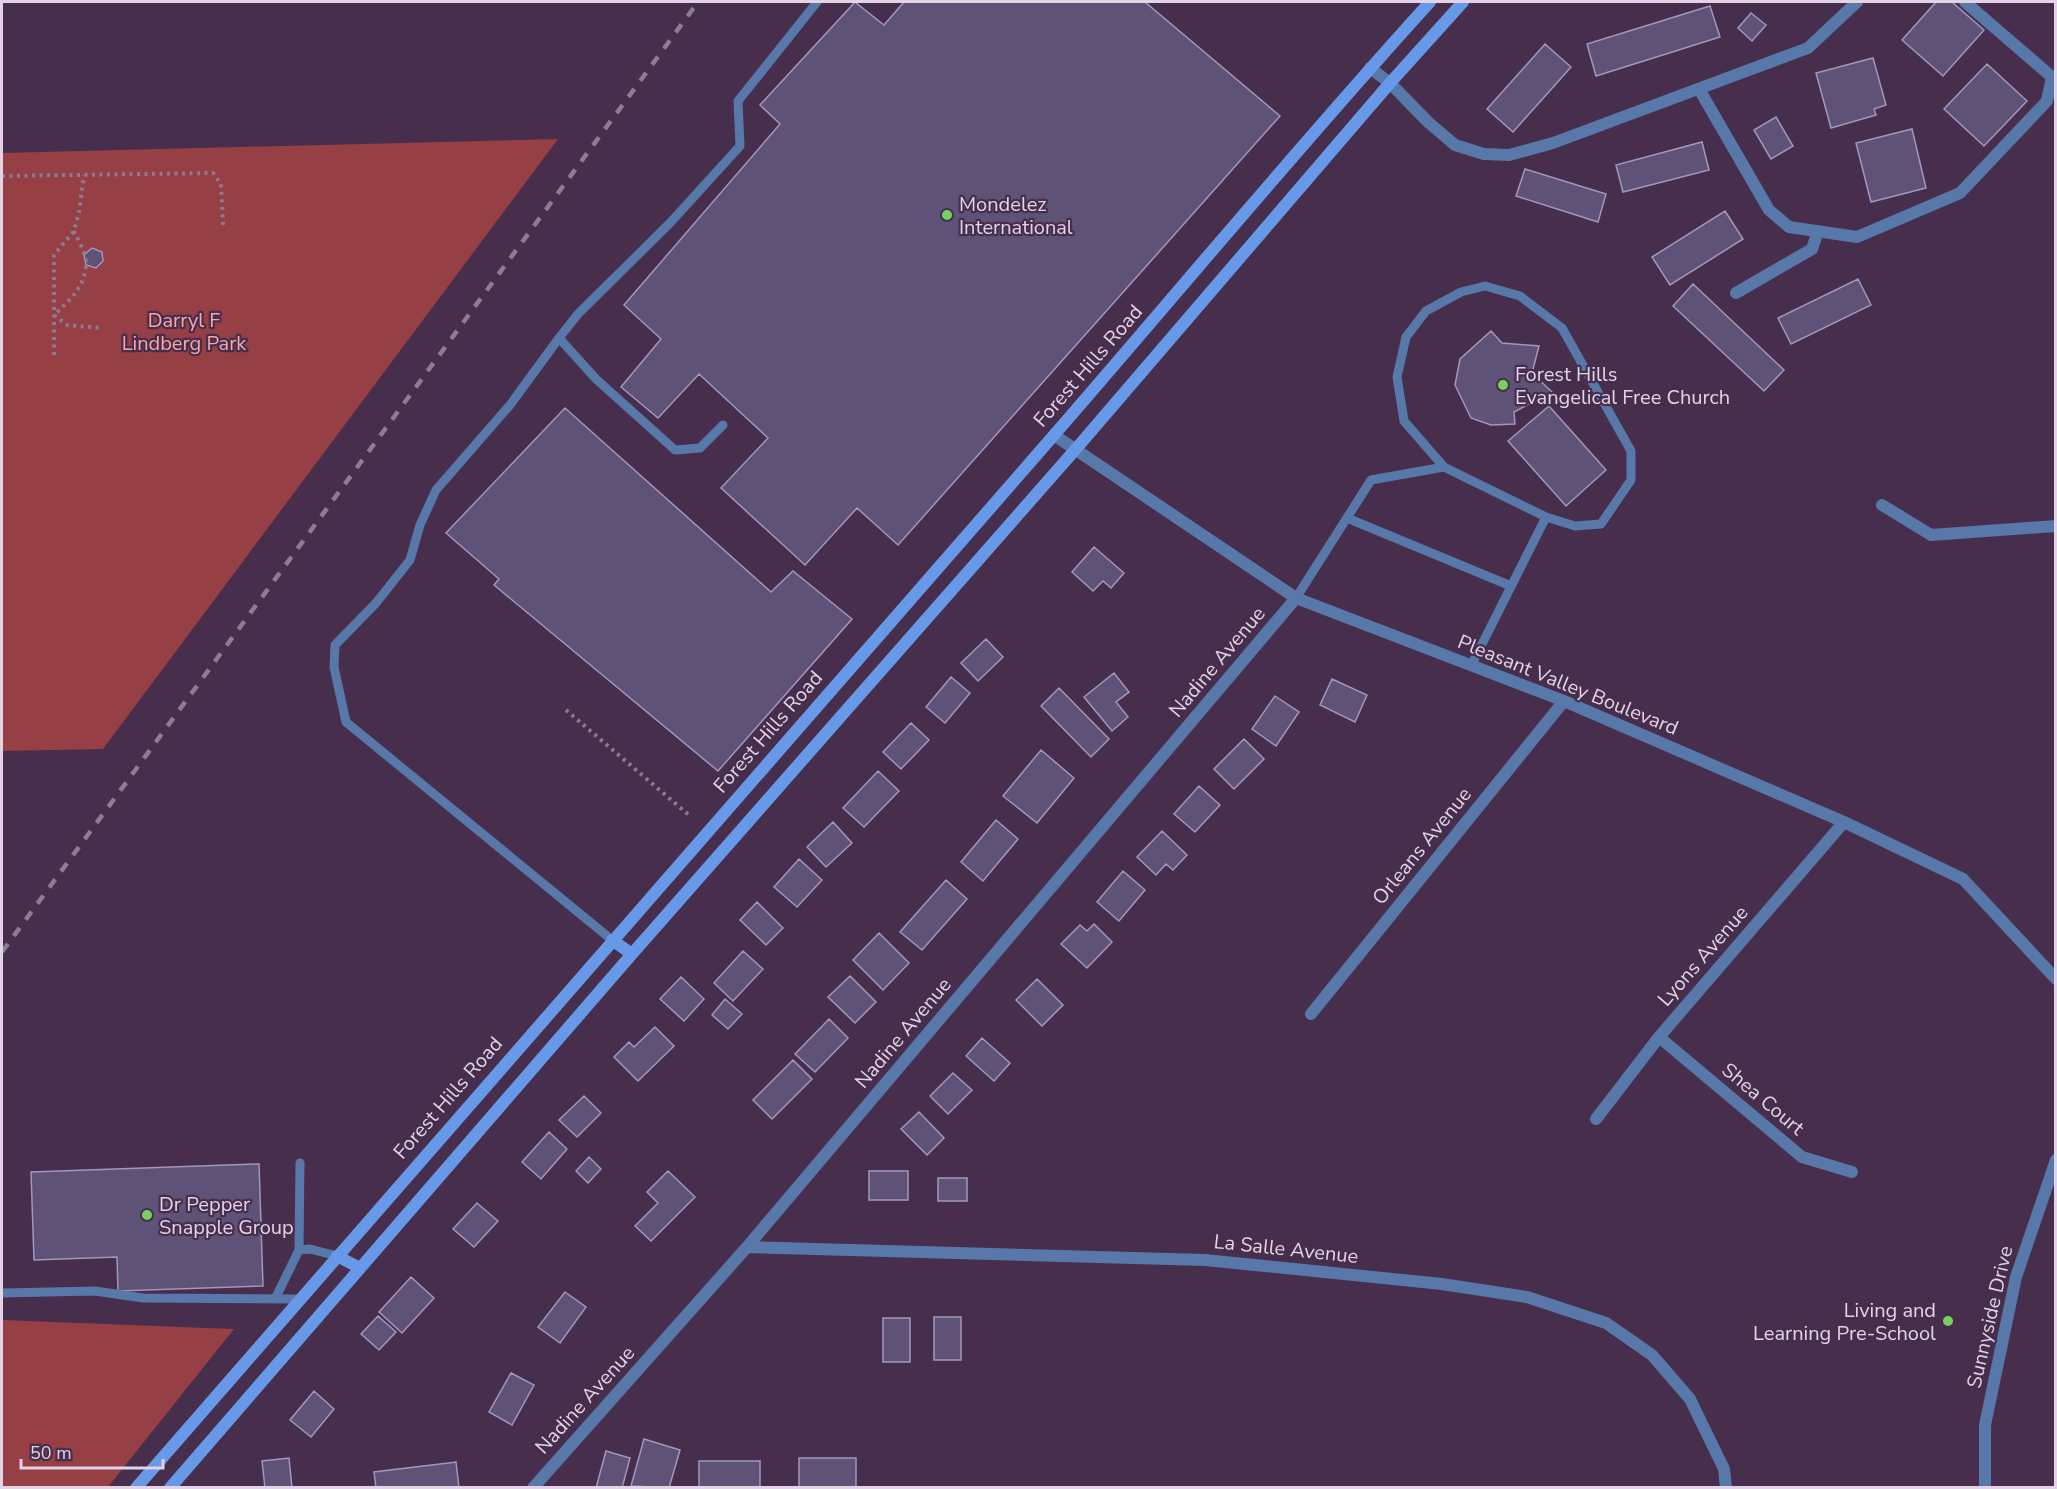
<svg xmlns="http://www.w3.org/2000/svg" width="2057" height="1489" font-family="'Nunito Sans',sans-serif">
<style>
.green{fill:#963f44}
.building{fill:#5e5277;stroke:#a396bf;stroke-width:1.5}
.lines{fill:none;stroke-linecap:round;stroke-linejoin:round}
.path{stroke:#8d7a93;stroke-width:4;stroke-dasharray:3 4.5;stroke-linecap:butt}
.lane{stroke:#5878a9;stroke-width:9}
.street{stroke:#5878a9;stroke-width:12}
.secondary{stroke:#6799e8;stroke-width:12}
.rail{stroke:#8f7b94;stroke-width:4.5;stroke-dasharray:10 10;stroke-linecap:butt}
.poi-dot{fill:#76d25a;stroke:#462e4c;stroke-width:2}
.labels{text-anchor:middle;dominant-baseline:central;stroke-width:4.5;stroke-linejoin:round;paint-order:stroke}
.poi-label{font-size:20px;fill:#e2d3e6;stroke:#462e4c;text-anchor:start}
.park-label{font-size:20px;fill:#f9a7a8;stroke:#462e4c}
.street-label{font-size:20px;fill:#e2d3e6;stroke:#462e4c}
</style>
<rect width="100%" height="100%" fill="#462e4c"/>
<path class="green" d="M 558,139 L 103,749 L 2,751 L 2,153 Z
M 2,1320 L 234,1329 L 108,1487 L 2,1488 Z"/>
<path class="building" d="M 855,2 L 884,25 L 904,2 L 1145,2 L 1280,116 L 898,545 L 857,508 L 805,565 L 721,488 L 768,438 L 699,374 L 658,418 L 621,387 L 661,339 L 624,305 L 780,124 L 760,105 Z
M 1936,2 L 1952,2 L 1984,30 L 1943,76 L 1902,40 Z
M 1710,6 L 1720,37 L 1596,76 L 1587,44 Z
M 1751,13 L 1766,25 L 1752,41 L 1738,28 Z
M 1545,44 L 1571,67 L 1513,132 L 1487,109 Z
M 1873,58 L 1886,105 L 1874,109 L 1876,115 L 1831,128 L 1816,73 Z
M 1987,64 L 2027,101 L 1984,146 L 1944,109 Z
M 1776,117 L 1793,146 L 1771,159 L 1754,130 Z
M 1912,129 L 1926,188 L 1871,202 L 1856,143 Z
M 1702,142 L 1709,170 L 1623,192 L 1616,165 Z
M 1525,169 L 1606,194 L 1598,222 L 1516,196 Z
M 1725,211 L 1743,239 L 1670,285 L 1652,257 Z
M 92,248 L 102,252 L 103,261 L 96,268 L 86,265 L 84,255 Z
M 1858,279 L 1871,305 L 1791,344 L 1778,318 Z
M 1693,284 L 1784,370 L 1764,391 L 1673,306 Z
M 1491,331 L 1502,343 L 1539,346 L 1532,373 L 1552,392 L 1514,412 L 1515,424 L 1491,425 L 1471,418 L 1455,385 L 1460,359 Z
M 1549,406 L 1606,470 L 1566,506 L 1508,441 Z
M 565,408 L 771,592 L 793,571 L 852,619 L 718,771 L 494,585 L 499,579 L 446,533 Z
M 1094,547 L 1124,573 L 1111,588 L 1103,581 L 1093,591 L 1072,572 Z
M 986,639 L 1003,657 L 978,681 L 961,663 Z
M 1114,673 L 1129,692 L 1116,702 L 1128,717 L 1112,731 L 1084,697 Z
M 951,677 L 970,693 L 945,723 L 926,707 Z
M 1332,679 L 1367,695 L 1355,722 L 1320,705 Z
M 1059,688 L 1109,739 L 1091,757 L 1041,706 Z
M 1275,696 L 1299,712 L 1276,746 L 1252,729 Z
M 911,723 L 929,740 L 901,769 L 883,752 Z
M 1244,739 L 1264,759 L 1234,789 L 1214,769 Z
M 1041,750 L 1074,778 L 1037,823 L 1003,796 Z
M 878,771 L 899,791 L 864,827 L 843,808 Z
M 1199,786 L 1220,805 L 1195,832 L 1174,814 Z
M 996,820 L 1018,839 L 983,881 L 961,862 Z
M 833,822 L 852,843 L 826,867 L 807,847 Z
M 1162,831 L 1187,855 L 1173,870 L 1166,864 L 1156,875 L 1137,857 Z
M 799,859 L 822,880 L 797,907 L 774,887 Z
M 1123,871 L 1145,890 L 1119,921 L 1097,902 Z
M 946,880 L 967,899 L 922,950 L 900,932 Z
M 757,902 L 783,928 L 766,945 L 740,920 Z
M 1094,924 L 1112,942 L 1087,968 L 1061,944 L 1080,925 L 1087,931 Z
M 879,933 L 909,963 L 883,990 L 853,960 Z
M 743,951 L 763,969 L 733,1001 L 714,983 Z
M 850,976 L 876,1002 L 855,1023 L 828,997 Z
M 681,977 L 704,999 L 684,1021 L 660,999 Z
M 1037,979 L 1063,1005 L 1042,1026 L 1016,1000 Z
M 725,999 L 742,1014 L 728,1029 L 712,1015 Z
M 829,1019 L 848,1038 L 815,1072 L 795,1054 Z
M 655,1027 L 674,1046 L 638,1081 L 614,1057 L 629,1042 L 634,1047 Z
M 982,1038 L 1010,1063 L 994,1081 L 966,1056 Z
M 793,1060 L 812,1079 L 772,1119 L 753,1100 Z
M 953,1073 L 972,1090 L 948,1114 L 930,1096 Z
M 584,1096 L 601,1113 L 577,1137 L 559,1120 Z
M 919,1112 L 944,1138 L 927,1155 L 901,1129 Z
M 549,1132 L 567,1149 L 541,1179 L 522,1162 Z
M 589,1157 L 601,1169 L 588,1183 L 576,1171 Z
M 259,1164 L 263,1286 L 118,1291 L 117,1257 L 34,1260 L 31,1172 Z
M 668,1171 L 695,1197 L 651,1241 L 635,1226 L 658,1203 L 647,1192 Z
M 869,1171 L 908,1171 L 908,1200 L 869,1200 Z
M 938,1178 L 967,1178 L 967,1201 L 938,1201 Z
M 477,1203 L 498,1221 L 474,1247 L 453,1229 Z
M 411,1277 L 434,1298 L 402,1333 L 379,1312 Z
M 565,1292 L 586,1307 L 560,1343 L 538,1327 Z
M 378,1316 L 396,1332 L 379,1350 L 361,1334 Z
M 934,1317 L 961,1317 L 961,1360 L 934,1360 Z
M 883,1318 L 910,1318 L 910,1362 L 883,1362 Z
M 511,1373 L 534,1385 L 512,1425 L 489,1412 Z
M 314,1391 L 334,1409 L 311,1437 L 290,1420 Z
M 644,1439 L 680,1450 L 669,1488 L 631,1486 Z
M 606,1451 L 630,1458 L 622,1488 L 596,1488 Z
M 289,1458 L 292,1488 L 265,1488 L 262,1461 Z
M 799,1458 L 856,1458 L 856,1487 L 799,1487 Z
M 699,1461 L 760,1461 L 760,1488 L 699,1488 Z
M 456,1462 L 459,1488 L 376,1488 L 374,1472 Z"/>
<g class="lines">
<path class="path" d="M 2,176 L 213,173 L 221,184 L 223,225
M 74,231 C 78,240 85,251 86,262 C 87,285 69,301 54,315 L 67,325 L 102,328
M 54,355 L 54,255 L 74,231 L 79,212 L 84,175
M 566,710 L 690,816"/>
<path class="lane" d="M 1485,286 L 1520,296 L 1562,328 L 1631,451 L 1631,480 L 1601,524 L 1575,526 L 1546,517 L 1444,467 L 1404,421 L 1397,377 L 1406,337 L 1426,311 L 1461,292 Z
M 559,338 L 510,405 L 436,490 L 420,525 L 410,560 L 376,603 L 335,645 L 334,667 L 346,722 L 612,940
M 723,425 L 700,448 L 675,450 L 596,379 L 559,338 L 578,314 L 670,223 L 740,146 L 738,101 L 817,2
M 1347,518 L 1511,586
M 1296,598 L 1371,480 L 1444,467
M 1471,666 L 1546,517
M 299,1250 L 300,1163
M 2,1293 L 95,1291 L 143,1298 L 300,1299
M 275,1299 L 299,1250 L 310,1249 L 337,1256"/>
<path class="street" d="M 1370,68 L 1390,83 L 1428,122 L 1455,145 L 1484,154 L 1509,155 L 1553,143 L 1808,48 L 1857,2
M 1699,89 L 1769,210 L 1789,227 L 1857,237 L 1960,193 L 2047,101 L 2052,77 L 1965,2
M 1736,293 L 1812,249 L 1818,231
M 1054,435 L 1296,598 L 1564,701 L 1844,822 L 1963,879 L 2056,979
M 1882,505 L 1931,535 L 2056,526
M 1311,1014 L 1564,701
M 1659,1037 L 1802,1157 L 1852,1172
M 1596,1119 L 1659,1037 L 1844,822
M 747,1247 L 1205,1260 L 1442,1284 L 1527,1297 L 1606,1323 L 1652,1355 L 1690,1399 L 1724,1469 L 1726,1488
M 533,1488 L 747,1247 L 1296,598
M 1985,1488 L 1985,1425 L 2016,1277 L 2056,1160"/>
<path class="secondary" d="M 612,940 L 632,954
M 337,1256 L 360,1268
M 136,1488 C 436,1141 739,796 1041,450 C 1171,301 1297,148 1430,2
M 170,1488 L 632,954 L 1075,450 L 1390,83 L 1463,2"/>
<path class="rail" d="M 2,952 L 698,2"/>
</g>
<g class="poi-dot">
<circle cx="947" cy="215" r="6"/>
<circle cx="1503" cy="385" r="6"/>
<circle cx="147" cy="1215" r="6"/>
<circle cx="1948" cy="1321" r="6"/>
</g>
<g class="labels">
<g class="poi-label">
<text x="959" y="204">Mondelez<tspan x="959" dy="23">International</tspan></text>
<text x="1515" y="374">Forest Hills<tspan x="1515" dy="23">Evangelical Free Church</tspan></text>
<text x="159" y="1204">Dr Pepper<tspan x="159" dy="23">Snapple Group</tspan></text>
<text x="1936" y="1310" text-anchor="end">Living and<tspan x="1936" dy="23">Learning Pre-School</tspan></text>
</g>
<g class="park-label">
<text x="184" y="320">Darryl F<tspan x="184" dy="23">Lindberg Park</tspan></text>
</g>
<g class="street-label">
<text transform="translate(1088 366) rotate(-49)">Forest Hills Road</text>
<text transform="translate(1217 662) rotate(-50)">Nadine Avenue</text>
<text transform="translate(1568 685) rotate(22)">Pleasant Valley Boulevard</text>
<text transform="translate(768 732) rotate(-49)">Forest Hills Road</text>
<text transform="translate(1422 846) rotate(-51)">Orleans Avenue</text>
<text transform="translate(1703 956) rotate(-49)">Lyons Avenue</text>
<text transform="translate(903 1033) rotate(-50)">Nadine Avenue</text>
<text transform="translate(448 1098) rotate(-49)">Forest Hills Road</text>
<text transform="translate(1763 1099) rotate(40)">Shea Court</text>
<text transform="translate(1286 1249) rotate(6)">La Salle Avenue</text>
<text transform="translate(1990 1317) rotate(-77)">Sunnyside Drive</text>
<text transform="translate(585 1400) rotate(-48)">Nadine Avenue</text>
</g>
</g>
<rect width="2057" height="1489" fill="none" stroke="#e2d3e6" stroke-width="6"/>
<path d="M21 1459v9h142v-9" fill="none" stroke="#e2d3e6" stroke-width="3"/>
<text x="30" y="1459" font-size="18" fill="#e2d3e6" stroke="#462e4c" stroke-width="4.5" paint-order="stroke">50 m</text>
</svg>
